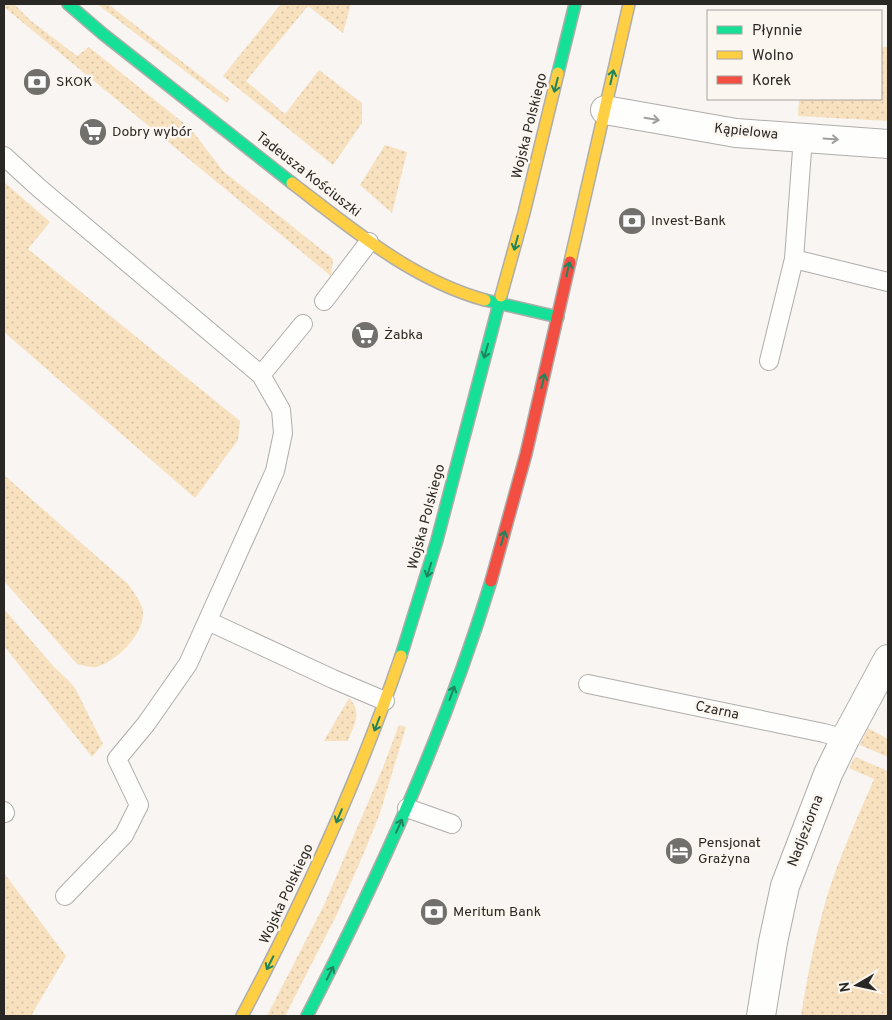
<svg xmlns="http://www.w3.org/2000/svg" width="892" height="1020" font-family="Overpass,sans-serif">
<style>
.grass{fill:url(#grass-dots)}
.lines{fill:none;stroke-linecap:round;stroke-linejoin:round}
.lane-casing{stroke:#afadaa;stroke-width:20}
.street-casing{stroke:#afadaa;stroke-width:30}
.fast-casing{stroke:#afadaa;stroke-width:14}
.slow-casing{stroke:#afadaa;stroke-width:14}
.jam-casing{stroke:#afadaa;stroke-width:14}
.lane{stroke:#fefefd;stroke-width:18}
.street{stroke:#fefefd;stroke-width:28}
.fast{stroke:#16e098;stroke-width:11}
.slow{stroke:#ffcf43;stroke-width:11}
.jam{stroke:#f24e42;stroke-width:11}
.oneway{stroke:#20845e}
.oneway2{stroke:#9f9e9c}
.labels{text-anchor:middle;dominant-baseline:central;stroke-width:5;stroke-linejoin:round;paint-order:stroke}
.poi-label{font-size:14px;fill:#2a2825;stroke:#fbf6ef;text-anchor:start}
.street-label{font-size:14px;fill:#2a2825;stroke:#fbf6ef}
</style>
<defs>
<pattern id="grass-dots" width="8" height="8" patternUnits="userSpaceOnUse" patternTransform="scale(1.25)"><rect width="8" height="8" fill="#f8e1bf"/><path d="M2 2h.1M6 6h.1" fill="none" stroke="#d5c1a4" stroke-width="1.8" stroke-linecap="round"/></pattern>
</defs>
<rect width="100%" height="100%" fill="#f8f5f2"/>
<path class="grass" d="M 4,4 L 14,4 L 30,20 L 77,56 L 89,47 L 191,129 L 223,171 L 333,259 L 331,276 L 4,7 Z
M 97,4 L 108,4 L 230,99 L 227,103 Z
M 281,4 L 351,4 L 343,33 L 308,6 L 246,81 L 285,114 L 319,70 L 362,103 L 362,123 L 333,165 L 223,76 Z
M 881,47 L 888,47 L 888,121 L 798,116 L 799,99 L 881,99 Z
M 385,145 L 407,152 L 392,213 L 360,185 Z
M 4,182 L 50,222 L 28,249 L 240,421 L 238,440 L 195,498 L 4,332 Z
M 4,475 L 128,584 C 133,591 139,599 142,607 C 149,630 117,662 96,667 C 91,668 82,665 77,664 L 4,581 Z
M 4,609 L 55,668 L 68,680 L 75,688 L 103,744 L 92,757 L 4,646 Z
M 349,698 C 363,713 354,724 348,741 L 324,741 Z
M 399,725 L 406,727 L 380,813 L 363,855 L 337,914 L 285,1016 L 267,1016 L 324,905 L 382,770 Z
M 868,728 L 888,739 L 888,757 L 860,745 Z
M 855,757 L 888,771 L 888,1016 L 801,1016 C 807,977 815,938 826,900 C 838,859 857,819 874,779 L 849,768 Z
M 4,873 L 66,956 L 31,1016 L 4,1016 Z"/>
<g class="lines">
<defs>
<path id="lane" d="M 4,156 L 39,188 L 261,375 L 281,410 L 283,433 L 275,471 L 188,664 L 146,724 L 117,759 L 139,805 L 124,835 L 65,896
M 794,259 L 803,137
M 324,301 L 369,242
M 769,361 L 794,259 L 888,282
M 261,375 L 303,324
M 208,621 L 333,679 L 385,701
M 588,684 L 824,733 L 845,739
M 407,808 L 452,824
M 4,811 L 5,813"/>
<path id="street" d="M 605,110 L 736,133 L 888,144
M 761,1016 L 773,942 L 785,886 L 828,774 L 845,739 L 888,659"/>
<path id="fast" d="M 68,4 L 103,34 L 292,183
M 558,73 L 575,4
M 485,300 L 558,317
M 401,656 L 437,540 L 501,296
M 307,1016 C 379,876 445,732 491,581"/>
<path id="slow" d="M 292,183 C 352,229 412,280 485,300
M 570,262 L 629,4
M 501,296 L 524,213 L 558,73
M 242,1016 C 304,900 358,781 401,656"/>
<path id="jam" d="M 491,581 L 526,454 L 570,262"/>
</defs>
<use href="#lane" class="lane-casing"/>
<use href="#street" class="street-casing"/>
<use href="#fast" class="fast-casing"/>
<use href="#slow" class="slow-casing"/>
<use href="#jam" class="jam-casing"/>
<use href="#lane" class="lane"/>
<use href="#street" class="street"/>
<use href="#fast" class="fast"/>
<use href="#slow" class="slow"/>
<use href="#jam" class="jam"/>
</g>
<defs><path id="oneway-shaft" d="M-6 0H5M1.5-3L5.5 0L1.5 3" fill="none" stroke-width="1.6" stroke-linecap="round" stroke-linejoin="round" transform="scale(1.25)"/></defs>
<g class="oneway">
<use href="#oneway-shaft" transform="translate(612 77) rotate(-77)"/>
<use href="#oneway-shaft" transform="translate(556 85) rotate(104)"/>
<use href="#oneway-shaft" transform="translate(516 243) rotate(105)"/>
<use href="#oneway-shaft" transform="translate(568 269) rotate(-78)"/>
<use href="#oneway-shaft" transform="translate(486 351) rotate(106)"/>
<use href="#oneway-shaft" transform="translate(543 381) rotate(-77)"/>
<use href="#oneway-shaft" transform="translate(503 538) rotate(-74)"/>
<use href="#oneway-shaft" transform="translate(429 570) rotate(107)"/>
<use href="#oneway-shaft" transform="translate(452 693) rotate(-70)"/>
<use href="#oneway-shaft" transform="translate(377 724) rotate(111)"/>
<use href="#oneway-shaft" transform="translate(339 816) rotate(113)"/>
<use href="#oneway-shaft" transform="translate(399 826) rotate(-66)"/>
<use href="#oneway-shaft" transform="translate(270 963) rotate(117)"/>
<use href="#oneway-shaft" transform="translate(330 973) rotate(-63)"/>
</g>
<g class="oneway2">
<use href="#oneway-shaft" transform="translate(652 119) rotate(9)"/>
<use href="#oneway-shaft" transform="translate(831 139) rotate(4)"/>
</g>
<defs>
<symbol id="bank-disc" viewBox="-11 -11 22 22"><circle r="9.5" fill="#72706d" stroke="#fbf6ef"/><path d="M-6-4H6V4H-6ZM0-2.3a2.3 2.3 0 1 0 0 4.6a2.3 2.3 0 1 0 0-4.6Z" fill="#fff"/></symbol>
<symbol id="supermarket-disc" viewBox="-11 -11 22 22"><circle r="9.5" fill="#72706d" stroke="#fbf6ef"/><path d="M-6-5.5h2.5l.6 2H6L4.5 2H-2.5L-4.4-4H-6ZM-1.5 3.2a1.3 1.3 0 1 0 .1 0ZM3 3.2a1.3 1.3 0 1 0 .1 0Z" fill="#fff"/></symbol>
<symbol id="hotel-disc" viewBox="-11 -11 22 22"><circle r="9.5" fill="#72706d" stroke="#fbf6ef"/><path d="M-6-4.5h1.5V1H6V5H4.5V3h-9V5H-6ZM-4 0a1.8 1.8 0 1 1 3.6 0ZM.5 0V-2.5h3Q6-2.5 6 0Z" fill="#fff"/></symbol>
</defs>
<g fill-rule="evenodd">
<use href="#bank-disc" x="21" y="66" width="32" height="32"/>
<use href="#supermarket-disc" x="77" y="116" width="32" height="32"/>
<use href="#bank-disc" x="616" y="205" width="32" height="32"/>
<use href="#supermarket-disc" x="349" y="319" width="32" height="32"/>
<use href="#hotel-disc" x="663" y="835" width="32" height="32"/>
<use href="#bank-disc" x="418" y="896" width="32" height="32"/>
</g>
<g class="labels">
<g class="poi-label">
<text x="56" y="82">SKOK</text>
<text x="112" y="132">Dobry wybór</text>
<text x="651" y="221">Invest-Bank</text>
<text x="384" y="335">Żabka</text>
<text x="698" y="843">Pensjonat<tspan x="698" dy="16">Grażyna</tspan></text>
<text x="453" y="912">Meritum Bank</text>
</g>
<g class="street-label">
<text transform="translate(530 126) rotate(-76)">Wojska Polskiego</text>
<text transform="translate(746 132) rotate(6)">Kąpielowa</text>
<text transform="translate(308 175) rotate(38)">Tadeusza Kościuszki</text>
<text transform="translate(427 517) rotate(-75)">Wojska Polskiego</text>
<text transform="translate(717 711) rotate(12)">Czarna</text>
<text transform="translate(806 831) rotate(-69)">Nadjeziorna</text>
<text transform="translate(287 894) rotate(-65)">Wojska Polskiego</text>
</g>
</g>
<rect width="892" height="1020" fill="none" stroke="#2a2825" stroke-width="10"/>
<rect x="707" y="10" width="175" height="90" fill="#fbf6ef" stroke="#a7a49e"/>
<rect x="717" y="26" width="25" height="8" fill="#16e098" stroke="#a7a49e"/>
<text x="752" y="35" font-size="15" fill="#2a2825">Płynnie</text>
<rect x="717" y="51" width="25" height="8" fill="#ffcf43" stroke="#a7a49e"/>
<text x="752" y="60" font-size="15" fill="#2a2825">Wolno</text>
<rect x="717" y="76" width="25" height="8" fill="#f24e42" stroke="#a7a49e"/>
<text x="752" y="85" font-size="15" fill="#2a2825">Korek</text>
<g transform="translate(857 985) rotate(261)" stroke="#fbf6ef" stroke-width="4" paint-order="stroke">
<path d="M0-4L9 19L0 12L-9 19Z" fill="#2a2825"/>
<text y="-8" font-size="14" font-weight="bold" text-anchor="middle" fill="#2a2825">N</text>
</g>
</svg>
